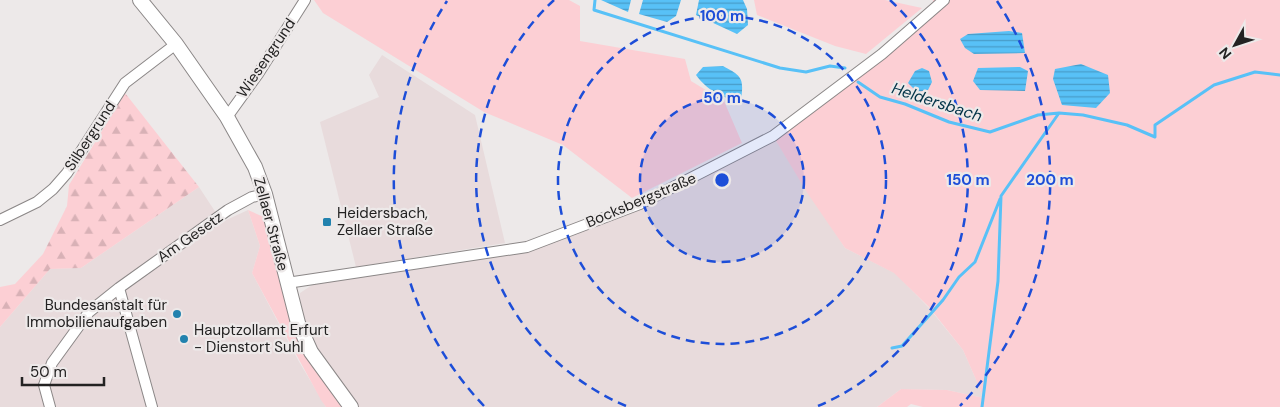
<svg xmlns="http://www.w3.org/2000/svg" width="1280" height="407" font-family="'DM Sans',sans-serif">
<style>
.built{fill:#e8dbdc}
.green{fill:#fccfd4}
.forest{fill:url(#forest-firs)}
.water{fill:url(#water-rules)}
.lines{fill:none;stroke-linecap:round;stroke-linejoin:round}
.stream{stroke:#58c1f7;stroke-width:3}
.street-casing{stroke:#8b8787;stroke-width:12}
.secondary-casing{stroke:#8b8787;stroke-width:16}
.street{stroke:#fff;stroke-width:10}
.secondary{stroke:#fff;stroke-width:14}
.ring{fill:none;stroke:#1d4ed8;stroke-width:2.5;stroke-dasharray:9 6}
.poi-dot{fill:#2282ae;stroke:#ede9e9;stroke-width:2}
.labels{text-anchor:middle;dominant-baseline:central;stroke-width:4.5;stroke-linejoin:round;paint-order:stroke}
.street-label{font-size:15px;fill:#232222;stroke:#ede9e9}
.poi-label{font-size:15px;fill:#232222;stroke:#ede9e9;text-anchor:start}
.water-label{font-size:16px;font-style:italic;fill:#013247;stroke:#ede9e9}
.centre{fill:#1d4ed8;stroke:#ede9e9;stroke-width:2.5}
.ring-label{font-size:15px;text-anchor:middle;font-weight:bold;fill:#1d4ed8;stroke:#ede9e9;stroke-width:4.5;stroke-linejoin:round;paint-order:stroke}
</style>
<defs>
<pattern id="forest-firs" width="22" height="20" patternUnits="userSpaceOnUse" patternTransform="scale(1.25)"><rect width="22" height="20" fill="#fccfd4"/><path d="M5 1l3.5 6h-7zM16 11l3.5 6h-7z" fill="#d8b1b6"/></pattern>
<pattern id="water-rules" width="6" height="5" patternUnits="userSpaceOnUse" patternTransform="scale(1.25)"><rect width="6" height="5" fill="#58c1f7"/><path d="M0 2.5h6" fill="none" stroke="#489cc8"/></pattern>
</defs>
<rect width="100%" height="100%" fill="#ede9e9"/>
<path class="built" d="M 382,55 L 475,115 L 505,243 L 356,267 L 320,122 L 379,97 L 369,75 Z
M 773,136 L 845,248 L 895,273 L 929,308 L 963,350 L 984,398 L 947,390 L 901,389 L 877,407 L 357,407 L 313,345 L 300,314 L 300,293 L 315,283 L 516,248 L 640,204 Z
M 199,187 L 222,222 L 248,210 L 260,246 L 252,273 L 298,360 L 326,407 L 0,407 L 0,327 L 50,269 L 81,268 Z"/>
<path class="green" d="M 314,0 L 569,0 L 580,6 L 580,41 L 685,59 L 691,81 L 724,101 L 742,143 L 632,198 L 563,145 L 484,112 L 323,13 Z
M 754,0 L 885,0 L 922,8 L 866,54 L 835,46 L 757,15 Z
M 933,0 L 1280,0 L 1280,407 L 923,407 L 911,404 L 907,407 L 877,407 L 901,389 L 947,390 L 984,398 L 963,350 L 929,307 L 894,273 L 845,248 L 808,194 L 773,136 L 932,10 Z
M 248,210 L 266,218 L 284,291 L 343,407 L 326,407 L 321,400 L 252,273 L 260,246 Z"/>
<path class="forest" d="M 125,93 L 199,187 L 81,268 L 50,269 L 0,327 L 0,287 L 15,284 L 43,254 L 67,206 L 69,185 Z"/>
<path class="water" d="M 601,0 L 631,0 L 628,12 Z
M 643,0 L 681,0 L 676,16 L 667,22 L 639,14 Z
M 699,0 L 743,0 L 747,9 L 748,25 L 737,34 L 696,15 Z
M 1009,31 L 1022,33 L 1025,53 L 974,54 L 965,48 L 960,39 L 968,34 Z
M 1081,64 L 1108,75 L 1110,93 L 1096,108 L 1062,105 L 1053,79 L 1055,69 Z
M 723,66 C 742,76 744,78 741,100 C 724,101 706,89 696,75 L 703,67 Z
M 1020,67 L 1028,71 L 1025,91 L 980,90 L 973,81 L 978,68 Z
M 922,68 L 929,71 L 932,82 L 928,90 L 917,92 L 908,83 L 915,71 Z"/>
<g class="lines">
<path class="stream" d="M 595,0 L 594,10 L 780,68 L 806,72 L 830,66 L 845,68
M 858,82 L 880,97 L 905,104 L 949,122 L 990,132 L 1038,115 L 1059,113 L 1083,115 L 1127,125 L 1155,137 L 1155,125 L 1214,85 L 1255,72 L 1280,75
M 892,348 L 902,346 L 943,300 L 959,277 L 975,262 L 1000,199
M 982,407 L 998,281 L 1001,196 L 1059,113"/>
<defs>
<path id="street" d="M 227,117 L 258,74 L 305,0
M 0,220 L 37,202 L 53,189 L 67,173 L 125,83 L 176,44
M 287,283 L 527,247 L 640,204 L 773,136 L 882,54 L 944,0
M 119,288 L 152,407
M 50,407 L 44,385 L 52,363 L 89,312 L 119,288 L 228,210 L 252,197 L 265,194"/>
<path id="secondary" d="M 140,0 L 176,44 L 227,117 L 255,167 L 265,194 L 298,323 L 311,352 L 351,407"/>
</defs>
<use href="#street" class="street-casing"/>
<use href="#secondary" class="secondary-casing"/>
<use href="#street" class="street"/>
<use href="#secondary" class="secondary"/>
</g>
<circle cx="722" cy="180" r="82" fill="#1d4ed8" fill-opacity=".12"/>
<g class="ring">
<circle cx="722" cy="180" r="82"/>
<circle cx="722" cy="180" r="164"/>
<path d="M626 406A246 246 0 0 1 554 0M890 0A246 246 0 0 1 818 406"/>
<path d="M484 406A328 328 0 0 1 447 1M997 1A328 328 0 0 1 960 406"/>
</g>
<g class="poi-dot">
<rect x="322" y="217" width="10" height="10" rx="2.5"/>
<circle cx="177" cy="314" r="5"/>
<circle cx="184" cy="339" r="5"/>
</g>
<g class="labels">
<g class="street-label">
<text transform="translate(266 58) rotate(-56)">Wiesengrund</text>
<text transform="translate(90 136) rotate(-57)">Silbergrund</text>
<text transform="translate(641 200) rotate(-23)">Bocksbergstraße</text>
<text transform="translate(271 224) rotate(75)">Zellaer Straße</text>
<text transform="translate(190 237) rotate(-35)">Am Gesetz</text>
</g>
<g class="poi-label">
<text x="337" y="213">Heidersbach,<tspan x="337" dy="17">Zellaer Straße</tspan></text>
<text x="167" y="305" text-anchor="end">Bundesanstalt für<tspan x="167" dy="17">Immobilienaufgaben</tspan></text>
<text x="194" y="330">Hauptzollamt Erfurt<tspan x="194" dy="17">- Dienstort Suhl</tspan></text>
</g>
<g class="water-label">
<text transform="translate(937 102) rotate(18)">Heldersbach</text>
</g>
</g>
<circle cx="722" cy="180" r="8" class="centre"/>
<g class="ring-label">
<text x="722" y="21">100 m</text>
<text x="722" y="103">50 m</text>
<text x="968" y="185">150 m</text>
<text x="1050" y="185">200 m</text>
</g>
<g transform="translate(1235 45) rotate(230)" stroke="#ede9e9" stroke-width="4" paint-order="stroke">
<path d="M0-4L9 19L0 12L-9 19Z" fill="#232222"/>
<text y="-8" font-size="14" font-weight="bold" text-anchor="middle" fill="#232222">N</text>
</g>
<path d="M22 377v8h82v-8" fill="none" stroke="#232222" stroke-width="2.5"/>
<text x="30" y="377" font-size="15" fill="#232222" stroke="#ede9e9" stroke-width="4" paint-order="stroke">50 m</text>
</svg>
